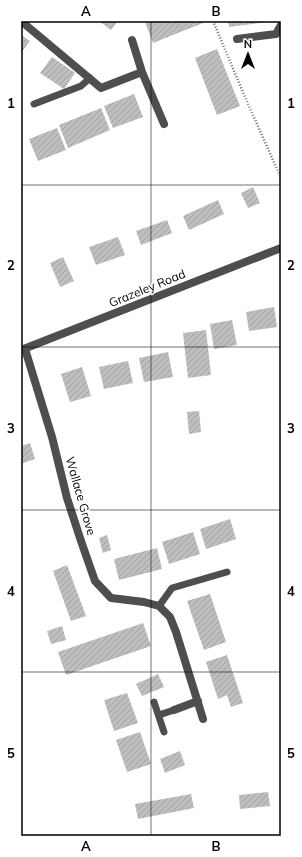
<svg xmlns="http://www.w3.org/2000/svg" width="302" height="857" font-family="Mulish,sans-serif">
<style>
.building{fill:url(#building-hatch)}
.lines{fill:none;stroke-linecap:round;stroke-linejoin:round}
.path{stroke:#707070;stroke-width:2.5;stroke-dasharray:1 2;stroke-linecap:butt}
.lane{stroke:#4e4e4e;stroke-width:7}
.street{stroke:#4e4e4e;stroke-width:8}
.grid{fill:none;stroke:#000;stroke-width:1;stroke-opacity:0.55}
.labels{text-anchor:middle;dominant-baseline:central;stroke-width:3;stroke-linejoin:round;paint-order:stroke}
.street-label{font-size:12px;fill:#000;stroke:#fff}
.neatline{fill:none;stroke:#000;stroke-width:1.5}
.grid-label{font-size:13px;text-anchor:middle;font-weight:bold;fill:#000}
</style>
<defs>
<pattern id="building-hatch" width="6" height="6" patternUnits="userSpaceOnUse"><rect width="6" height="6" fill="#bebebe"/><path d="M-1 1l2-2M0 6l6-6M5 7l2-2" fill="none" stroke="#a2a2a2"/></pattern>
</defs>
<rect width="100%" height="100%" fill="#fff"/>
<path class="building" d="M 99,21 L 118,21 L 111,30 Z
M 146,21 L 208,21 L 153,43 L 145,22 Z
M 228,21 L 268,21 L 268,22 L 229,27 Z
M 21,35 L 30,41 L 21,53 Z
M 217,49 L 240,106 L 217,115 L 195,58 Z
M 52,57 L 75,73 L 64,89 L 40,73 Z
M 134,94 L 143,117 L 113,128 L 104,106 Z
M 101,108 L 110,130 L 68,148 L 59,125 Z
M 57,128 L 66,150 L 38,161 L 29,139 Z
M 253,187 L 260,203 L 248,208 L 241,193 Z
M 218,200 L 224,214 L 189,230 L 183,216 Z
M 167,220 L 172,233 L 141,245 L 136,231 Z
M 118,237 L 125,255 L 96,265 L 89,247 Z
M 63,257 L 74,281 L 60,287 L 50,263 Z
M 274,307 L 277,327 L 249,331 L 246,312 Z
M 232,320 L 237,345 L 214,349 L 210,324 Z
M 206,330 L 211,375 L 188,378 L 183,333 Z
M 168,352 L 173,377 L 144,382 L 139,358 Z
M 128,361 L 133,383 L 104,389 L 99,367 Z
M 82,367 L 91,396 L 70,402 L 61,374 Z
M 199,411 L 201,432 L 189,434 L 187,412 Z
M 30,443 L 35,459 L 23,463 L 21,458 L 21,446 Z
M 230,519 L 236,539 L 206,549 L 200,529 Z
M 193,532 L 200,554 L 169,564 L 162,542 Z
M 107,535 L 111,550 L 103,553 L 99,538 Z
M 157,548 L 162,569 L 119,580 L 114,559 Z
M 67,565 L 86,616 L 71,621 L 53,571 Z
M 210,594 L 226,642 L 204,650 L 187,601 Z
M 143,623 L 151,646 L 66,675 L 58,652 Z
M 62,626 L 66,640 L 51,644 L 47,631 Z
M 227,655 L 243,703 L 231,707 L 227,695 L 218,699 L 206,662 Z
M 158,674 L 164,687 L 142,696 L 136,684 Z
M 127,693 L 138,723 L 114,731 L 104,700 Z
M 140,732 L 151,764 L 127,772 L 116,740 Z
M 180,751 L 185,765 L 165,773 L 160,759 Z
M 268,792 L 270,806 L 240,809 L 239,795 Z
M 191,794 L 194,808 L 138,819 L 135,804 Z"/>
<g class="lines">
<path class="path" d="M 213,21 L 248,104 L 281,178"/>
<path class="lane" d="M 34,104 L 81,86 L 90,78
M 159,606 L 172,588 L 227,572
M 154,702 L 164,732
M 159,715 L 174,710"/>
<path class="street" d="M 21,21 L 101,88 L 142,72
M 237,39 L 276,34 L 281,25
M 132,40 L 142,72 L 164,124
M 25,349 L 52,437 L 67,498 L 81,541 L 95,581 L 111,598 L 144,602 L 159,606 L 170,617 L 176,632 L 203,719
M 21,350 L 281,248
M 174,710 L 198,701"/>
</g>
<path class="grid" d="M 151,21 L 151,836M 21,185 L 281,185M 21,347 L 281,347M 21,510 L 281,510M 21,672 L 281,672"/>
<g class="labels">
<g class="street-label">
<text transform="translate(147 288) rotate(-22)">Grazeley Road</text>
<text transform="translate(81 496) rotate(74)">Wallace Grove</text>
</g>
</g>
<rect width="302" height="857" fill="none" stroke="#ffffff" stroke-width="44"/>
<g transform="translate(248 54)" stroke="#ffffff" stroke-width="3" paint-order="stroke">
<path d="M0-3L7 15L0 10L-7 15Z" fill="#000000"/>
<text y="-6" font-size="11" font-weight="bold" text-anchor="middle" fill="#000000">N</text>
</g>
<rect x="22" y="22" width="258" height="813" class="neatline"/>
<g class="grid-label">
<text x="86" y="16">A</text>
<text x="216" y="16">B</text>
<text x="11" y="108">1</text>
<text x="291" y="108">1</text>
<text x="11" y="270">2</text>
<text x="291" y="270">2</text>
<text x="11" y="433">3</text>
<text x="291" y="433">3</text>
<text x="11" y="596">4</text>
<text x="291" y="596">4</text>
<text x="11" y="758">5</text>
<text x="291" y="758">5</text>
<text x="86" y="851">A</text>
<text x="216" y="851">B</text>
</g>
</svg>
